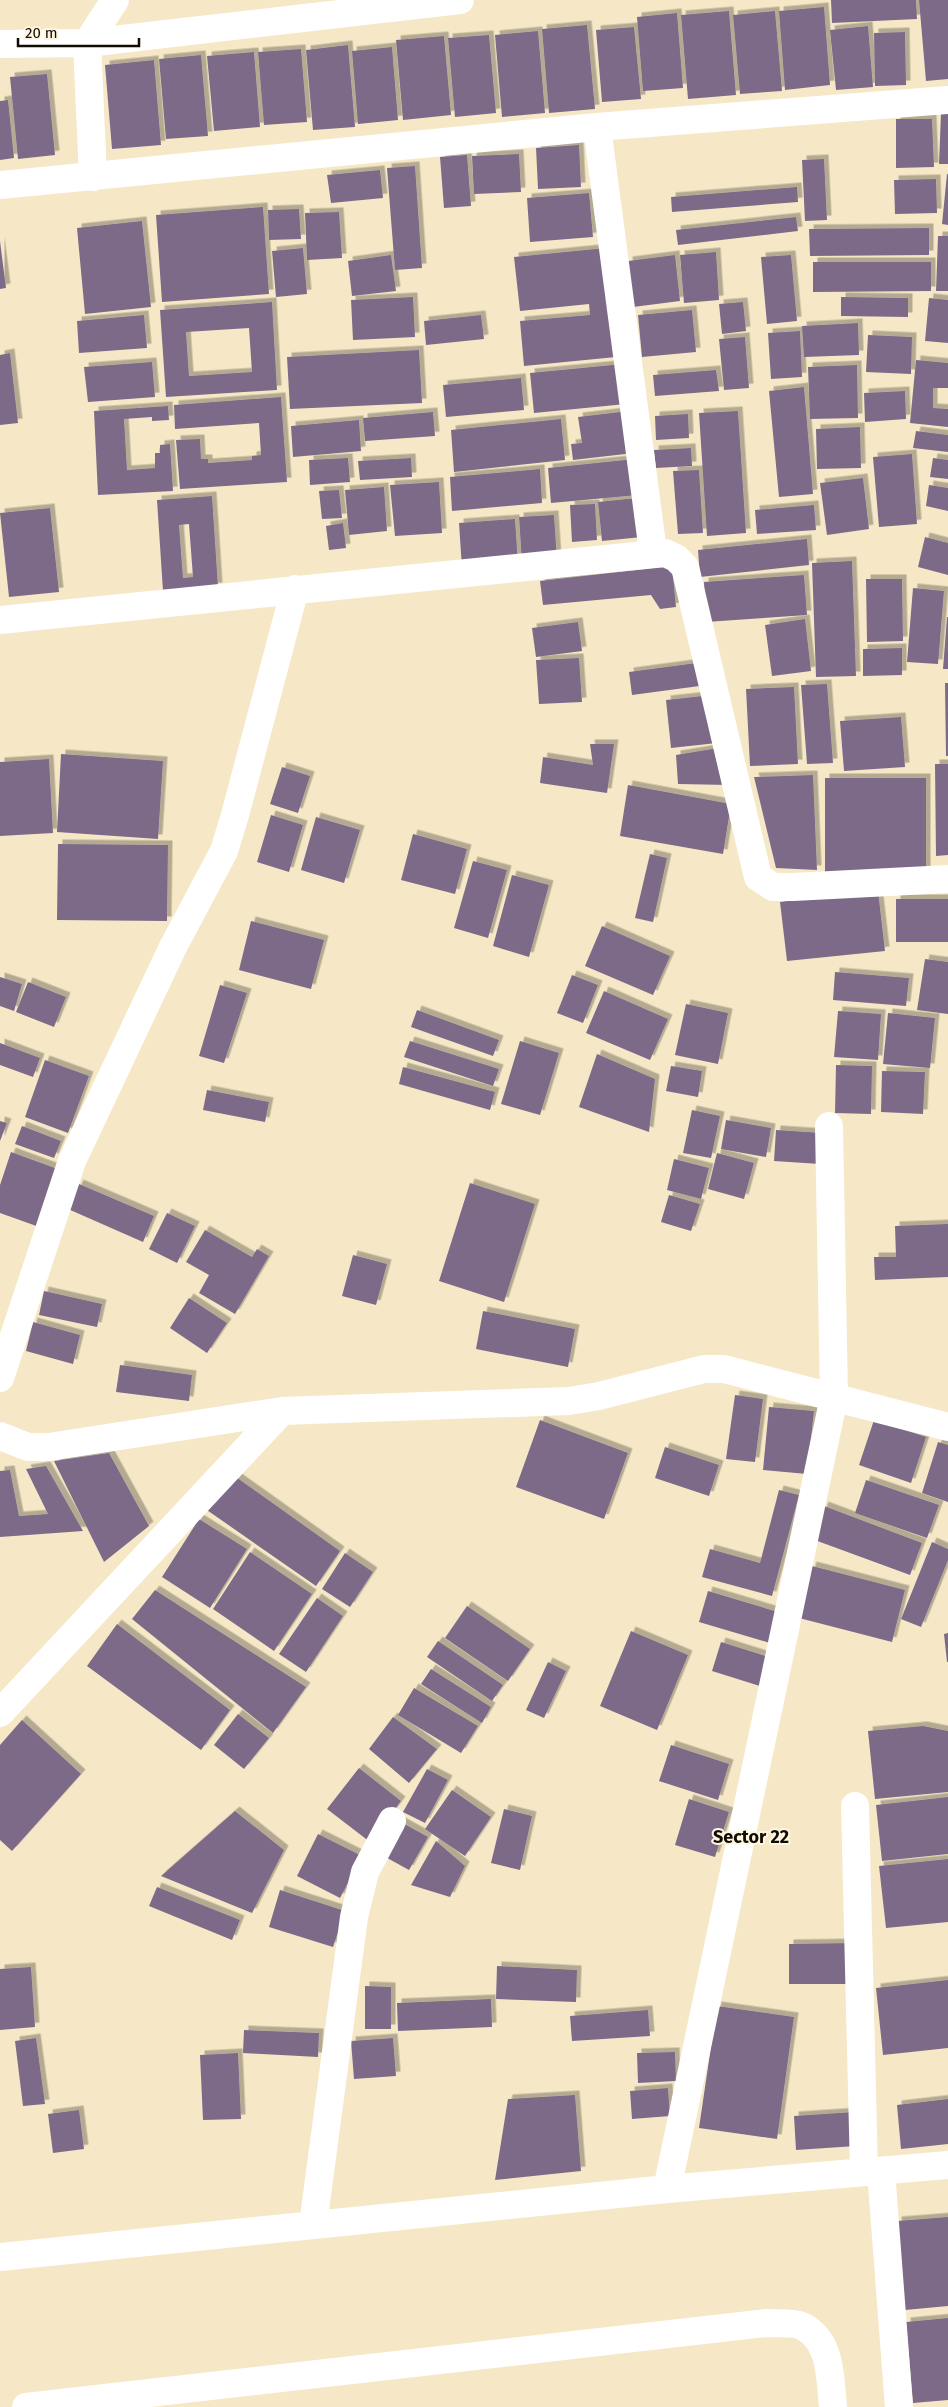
<svg xmlns="http://www.w3.org/2000/svg" width="948" height="2407" font-family="'Fira Sans',sans-serif">
<style>
.building{fill:#7b6b88;fill-rule:evenodd;filter:url(#shadow)}
.lines{fill:none;stroke-linecap:round;stroke-linejoin:round}
.minor{stroke:#fff;stroke-width:28}
.labels{text-anchor:middle;dominant-baseline:central;stroke-width:4;stroke-linejoin:round;paint-order:stroke}
.district-label{font-size:18px;font-weight:bold;fill:#110c03;stroke:#fef6e1}
</style>
<defs>
<filter id="shadow"><feDropShadow dx="4.5" dy="-4.5" stdDeviation="0" flood-color="#0004"/></filter>
</defs>
<rect width="100%" height="100%" fill="#f6e8c6"/>
<path class="building" d="M 831,0 L 916,0 L 917,19 L 832,23 Z
M 919,0 L 948,0 L 948,79 L 926,81 Z
M 824,7 L 830,85 L 785,90 L 779,11 Z
M 729,11 L 736,95 L 688,99 L 681,15 Z
M 775,11 L 782,91 L 740,94 L 733,15 Z
M 677,13 L 683,88 L 643,91 L 637,17 Z
M 587,25 L 595,109 L 549,113 L 542,29 Z
M 868,26 L 873,87 L 836,90 L 830,30 Z
M 634,27 L 641,99 L 602,102 L 596,30 Z
M 538,31 L 545,113 L 502,117 L 495,35 Z
M 905,32 L 906,85 L 875,86 L 874,33 Z
M 489,35 L 496,113 L 455,117 L 448,38 Z
M 444,36 L 451,115 L 403,120 L 396,40 Z
M 348,45 L 355,127 L 313,130 L 306,50 Z
M 392,47 L 398,120 L 358,124 L 352,51 Z
M 301,49 L 307,122 L 264,125 L 258,52 Z
M 254,52 L 260,127 L 214,131 L 207,56 Z
M 201,55 L 208,136 L 166,139 L 159,59 Z
M 154,60 L 161,145 L 112,149 L 105,65 Z
M 47,74 L 55,155 L 18,159 L 10,77 Z
M 8,100 L 14,158 L 0,160 L 0,101 Z
M 941,113 L 948,114 L 948,164 L 939,164 Z
M 896,119 L 932,119 L 934,167 L 896,168 Z
M 579,145 L 581,187 L 538,189 L 536,148 Z
M 519,154 L 521,192 L 474,194 L 472,156 Z
M 467,155 L 471,206 L 444,208 L 440,157 Z
M 824,159 L 827,220 L 805,221 L 802,160 Z
M 415,166 L 422,268 L 395,270 L 387,168 Z
M 380,170 L 383,198 L 331,203 L 327,175 Z
M 947,174 L 948,174 L 948,225 L 942,224 Z
M 936,179 L 937,213 L 895,214 L 894,180 Z
M 797,187 L 798,202 L 672,212 L 671,197 Z
M 589,193 L 593,237 L 530,242 L 527,198 Z
M 263,207 L 269,294 L 162,302 L 156,215 Z
M 299,209 L 301,239 L 269,240 L 268,210 Z
M 339,212 L 342,258 L 307,260 L 305,213 Z
M 796,217 L 798,231 L 678,245 L 676,230 Z
M 142,221 L 151,307 L 85,314 L 77,228 Z
M 929,228 L 929,255 L 810,256 L 809,229 Z
M 938,236 L 948,236 L 948,291 L 936,291 Z
M 0,241 L 6,288 L 0,289 Z
M 303,248 L 307,294 L 276,297 L 272,251 Z
M 606,248 L 616,357 L 524,366 L 520,321 L 590,315 L 589,304 L 520,311 L 514,257 Z
M 716,252 L 719,300 L 684,303 L 680,255 Z
M 391,255 L 396,291 L 352,296 L 348,261 Z
M 675,255 L 680,301 L 633,307 L 628,261 Z
M 791,255 L 797,321 L 767,324 L 761,257 Z
M 813,262 L 931,262 L 931,291 L 813,292 Z
M 413,297 L 415,337 L 353,340 L 351,300 Z
M 841,297 L 908,298 L 908,317 L 841,316 Z
M 929,298 L 948,300 L 948,343 L 925,341 Z
M 272,302 L 277,390 L 166,397 L 160,310 ZM 249,328 L 252,372 L 189,376 L 186,332 Z
M 743,302 L 746,331 L 722,334 L 719,304 Z
M 692,310 L 696,352 L 642,357 L 638,315 Z
M 144,315 L 147,348 L 79,353 L 77,321 Z
M 481,315 L 484,339 L 426,345 L 424,321 Z
M 858,323 L 859,355 L 804,357 L 802,326 Z
M 800,331 L 802,377 L 771,379 L 768,333 Z
M 868,335 L 912,337 L 911,374 L 866,372 Z
M 745,337 L 749,388 L 724,390 L 719,339 Z
M 419,350 L 422,403 L 290,409 L 287,357 Z
M 10,353 L 18,423 L 0,425 L 0,355 Z
M 916,360 L 948,363 L 948,388 L 933,388 L 933,408 L 948,409 L 948,427 L 910,423 Z
M 152,362 L 155,397 L 88,402 L 84,367 Z
M 623,364 L 626,404 L 534,413 L 530,373 Z
M 857,365 L 858,418 L 810,419 L 808,367 Z
M 716,370 L 719,391 L 655,396 L 653,375 Z
M 521,378 L 524,410 L 446,417 L 443,385 Z
M 804,387 L 813,494 L 779,497 L 769,391 Z
M 905,391 L 906,419 L 865,422 L 864,393 Z
M 281,397 L 287,482 L 180,489 L 176,440 L 200,439 L 201,459 L 208,459 L 208,463 L 252,460 L 252,456 L 261,455 L 259,423 L 175,429 L 174,405 Z
M 168,406 L 169,420 L 152,421 L 152,417 L 124,419 L 127,470 L 155,468 L 155,453 L 160,453 L 160,445 L 170,444 L 173,491 L 98,495 L 94,411 Z
M 629,411 L 634,453 L 573,460 L 571,444 L 582,443 L 578,417 Z
M 738,411 L 746,533 L 707,536 L 699,413 Z
M 433,412 L 435,436 L 365,441 L 363,418 Z
M 688,414 L 689,438 L 656,440 L 655,416 Z
M 561,419 L 565,460 L 454,472 L 451,430 Z
M 359,420 L 361,451 L 293,457 L 291,426 Z
M 860,427 L 861,468 L 817,469 L 816,429 Z
M 916,431 L 948,435 L 948,452 L 913,448 Z
M 691,448 L 692,466 L 656,468 L 654,450 Z
M 912,454 L 917,524 L 879,527 L 873,457 Z
M 348,458 L 350,482 L 310,485 L 309,460 Z
M 411,458 L 412,477 L 360,480 L 358,461 Z
M 933,458 L 948,460 L 948,479 L 930,477 Z
M 635,459 L 638,495 L 551,503 L 548,468 Z
M 540,469 L 542,503 L 452,511 L 450,477 Z
M 699,470 L 703,533 L 678,534 L 673,471 Z
M 863,478 L 869,529 L 827,535 L 820,483 Z
M 439,482 L 442,533 L 395,536 L 390,485 Z
M 929,485 L 948,488 L 948,511 L 926,506 Z
M 384,487 L 387,531 L 349,535 L 345,490 Z
M 339,490 L 342,518 L 322,519 L 319,491 Z
M 212,496 L 218,587 L 163,591 L 157,500 ZM 189,524 L 193,577 L 183,578 L 179,525 Z
M 637,498 L 642,537 L 602,541 L 598,502 Z
M 595,504 L 597,540 L 572,542 L 570,505 Z
M 814,505 L 816,530 L 757,534 L 755,510 Z
M 50,508 L 59,592 L 9,597 L 0,513 Z
M 554,515 L 557,560 L 522,563 L 519,517 Z
M 515,519 L 518,564 L 462,568 L 459,523 Z
M 343,523 L 346,548 L 329,550 L 326,526 Z
M 925,537 L 948,543 L 948,575 L 918,567 Z
M 807,539 L 809,565 L 700,577 L 698,550 Z
M 852,561 L 856,676 L 816,677 L 812,563 Z
M 672,566 L 676,607 L 660,609 L 651,595 L 543,605 L 540,581 Z
M 804,575 L 807,615 L 706,622 L 704,582 Z
M 866,579 L 902,579 L 903,641 L 867,642 Z
M 913,588 L 944,591 L 938,664 L 907,662 Z
M 947,617 L 948,617 L 948,669 L 943,669 Z
M 805,619 L 811,671 L 772,676 L 765,625 Z
M 578,622 L 582,651 L 536,657 L 532,628 Z
M 902,648 L 902,675 L 863,676 L 863,649 Z
M 579,658 L 582,702 L 539,704 L 536,660 Z
M 704,662 L 707,685 L 632,695 L 629,672 Z
M 945,683 L 948,683 L 948,756 L 946,756 Z
M 827,684 L 833,763 L 807,764 L 801,685 Z
M 794,687 L 798,764 L 750,766 L 746,689 Z
M 712,695 L 717,743 L 671,748 L 666,700 Z
M 901,717 L 905,767 L 844,771 L 840,721 Z
M 590,744 L 614,744 L 607,793 L 540,783 L 543,757 L 593,765 Z
M 724,747 L 730,785 L 678,784 L 676,755 Z
M 61,754 L 163,761 L 158,839 L 57,832 Z
M 49,759 L 53,833 L 0,836 L 0,762 Z
M 935,764 L 948,764 L 948,855 L 936,856 Z
M 282,767 L 310,776 L 298,813 L 270,804 Z
M 813,775 L 817,870 L 776,868 L 754,777 Z
M 825,778 L 926,778 L 926,873 L 825,873 Z
M 628,785 L 731,804 L 723,854 L 620,836 Z
M 271,815 L 303,825 L 289,872 L 257,862 Z
M 316,817 L 360,830 L 344,883 L 301,870 Z
M 413,834 L 467,849 L 455,894 L 401,880 Z
M 58,844 L 168,845 L 167,921 L 57,920 Z
M 650,854 L 667,858 L 653,922 L 635,918 Z
M 473,861 L 507,870 L 488,938 L 454,928 Z
M 512,875 L 549,885 L 529,957 L 493,946 Z
M 878,891 L 885,951 L 787,961 L 780,902 Z
M 896,899 L 948,899 L 948,942 L 896,942 Z
M 251,921 L 324,940 L 311,989 L 239,970 Z
M 602,926 L 670,956 L 653,995 L 585,966 Z
M 925,959 L 948,962 L 948,1014 L 917,1010 Z
M 835,972 L 909,978 L 906,1006 L 833,1000 Z
M 572,975 L 598,985 L 583,1023 L 557,1013 Z
M 0,977 L 22,984 L 14,1011 L 0,1006 Z
M 28,982 L 66,997 L 54,1027 L 16,1012 Z
M 220,985 L 247,993 L 224,1063 L 199,1056 Z
M 604,991 L 668,1019 L 650,1060 L 586,1033 Z
M 686,1004 L 728,1013 L 718,1064 L 675,1055 Z
M 417,1010 L 499,1040 L 493,1056 L 411,1027 Z
M 838,1011 L 881,1014 L 878,1060 L 834,1057 Z
M 888,1013 L 935,1018 L 930,1068 L 883,1064 Z
M 410,1041 L 499,1069 L 493,1086 L 404,1057 Z
M 520,1041 L 559,1053 L 540,1115 L 501,1104 Z
M 0,1043 L 40,1058 L 33,1077 L 0,1065 Z
M 597,1054 L 655,1079 L 649,1132 L 579,1107 Z
M 45,1060 L 89,1076 L 68,1133 L 25,1117 Z
M 836,1065 L 872,1066 L 871,1114 L 835,1113 Z
M 671,1066 L 702,1071 L 698,1097 L 666,1091 Z
M 403,1067 L 495,1092 L 490,1110 L 399,1084 Z
M 882,1071 L 925,1072 L 923,1114 L 881,1112 Z
M 207,1090 L 269,1102 L 265,1122 L 203,1110 Z
M 692,1110 L 720,1116 L 711,1158 L 683,1153 Z
M 726,1120 L 771,1128 L 766,1157 L 721,1149 Z
M 0,1121 L 7,1123 L 0,1141 Z
M 22,1126 L 61,1141 L 54,1158 L 15,1144 Z
M 776,1130 L 822,1133 L 820,1164 L 774,1161 Z
M 11,1152 L 63,1171 L 42,1228 L 0,1213 L 0,1185 Z
M 717,1153 L 754,1163 L 744,1199 L 708,1189 Z
M 674,1159 L 709,1168 L 701,1199 L 667,1190 Z
M 470,1183 L 535,1204 L 504,1302 L 439,1281 Z
M 79,1184 L 154,1216 L 143,1242 L 68,1209 Z
M 669,1195 L 700,1204 L 691,1231 L 661,1222 Z
M 167,1213 L 195,1226 L 177,1263 L 149,1249 Z
M 948,1224 L 948,1277 L 875,1280 L 874,1257 L 896,1257 L 895,1226 Z
M 205,1230 L 252,1257 L 257,1249 L 269,1256 L 235,1314 L 199,1293 L 209,1275 L 186,1262 Z
M 353,1255 L 387,1264 L 376,1305 L 342,1296 Z
M 44,1291 L 102,1304 L 97,1327 L 39,1315 Z
M 189,1298 L 227,1323 L 207,1353 L 170,1328 Z
M 483,1311 L 575,1329 L 568,1367 L 476,1349 Z
M 33,1322 L 80,1335 L 73,1364 L 26,1351 Z
M 120,1365 L 192,1375 L 189,1401 L 116,1392 Z
M 735,1395 L 763,1399 L 755,1462 L 726,1459 Z
M 769,1407 L 814,1411 L 807,1474 L 763,1470 Z
M 540,1420 L 628,1453 L 604,1519 L 516,1487 Z
M 874,1420 L 926,1437 L 911,1483 L 859,1465 Z
M 938,1442 L 948,1445 L 948,1502 L 922,1493 Z
M 665,1447 L 719,1465 L 709,1496 L 655,1478 Z
M 109,1453 L 149,1526 L 104,1562 L 54,1461 Z
M 46,1466 L 83,1531 L 0,1537 L 0,1471 L 10,1470 L 19,1516 L 48,1514 L 26,1469 Z
M 229,1472 L 340,1551 L 316,1586 L 204,1508 Z
M 866,1480 L 939,1505 L 927,1538 L 855,1513 Z
M 779,1490 L 799,1495 L 772,1596 L 702,1577 L 710,1549 L 760,1563 Z
M 824,1506 L 922,1543 L 910,1575 L 812,1539 Z
M 199,1519 L 247,1549 L 210,1608 L 162,1577 Z
M 932,1542 L 948,1549 L 948,1560 L 921,1627 L 901,1619 Z
M 250,1552 L 312,1594 L 274,1651 L 213,1609 Z
M 345,1553 L 373,1572 L 350,1607 L 322,1589 Z
M 812,1566 L 905,1590 L 892,1642 L 799,1618 Z
M 155,1590 L 306,1687 L 273,1733 L 132,1619 Z
M 708,1591 L 778,1612 L 770,1643 L 699,1622 Z
M 317,1598 L 343,1616 L 306,1672 L 279,1654 Z
M 467,1606 L 530,1649 L 508,1681 L 445,1638 Z
M 117,1624 L 230,1710 L 201,1750 L 87,1666 Z
M 631,1631 L 688,1655 L 657,1730 L 600,1706 Z
M 948,1633 L 948,1662 L 947,1662 L 944,1634 Z
M 438,1641 L 503,1685 L 492,1701 L 427,1657 Z
M 721,1642 L 772,1658 L 763,1687 L 712,1671 Z
M 548,1662 L 566,1671 L 544,1718 L 526,1710 Z
M 431,1669 L 491,1707 L 482,1723 L 421,1684 Z
M 414,1688 L 478,1726 L 461,1753 L 398,1715 Z
M 238,1714 L 269,1738 L 244,1769 L 214,1745 Z
M 393,1717 L 437,1749 L 409,1783 L 369,1749 Z
M 22,1720 L 81,1774 L 12,1851 L 0,1840 L 0,1745 Z
M 923,1726 L 948,1731 L 948,1792 L 875,1799 L 868,1731 Z
M 671,1745 L 729,1764 L 718,1800 L 659,1781 Z
M 359,1768 L 401,1801 L 370,1842 L 327,1809 Z
M 427,1769 L 448,1780 L 425,1823 L 403,1812 Z
M 452,1790 L 491,1817 L 465,1856 L 425,1829 Z
M 948,1797 L 948,1854 L 882,1861 L 876,1805 Z
M 689,1799 L 729,1812 L 715,1857 L 675,1845 Z
M 504,1809 L 532,1816 L 520,1870 L 491,1863 Z
M 235,1811 L 284,1850 L 252,1913 L 161,1876 Z
M 399,1821 L 428,1837 L 409,1870 L 380,1854 Z
M 318,1834 L 362,1856 L 340,1898 L 297,1876 Z
M 436,1841 L 465,1866 L 450,1897 L 411,1885 Z
M 948,1859 L 948,1922 L 886,1928 L 879,1866 Z
M 157,1887 L 240,1920 L 232,1940 L 149,1906 Z
M 280,1890 L 345,1911 L 333,1947 L 269,1927 Z
M 854,1943 L 854,1984 L 789,1984 L 789,1944 Z
M 497,1966 L 577,1970 L 576,2002 L 496,1999 Z
M 31,1967 L 35,2027 L 0,2030 L 0,1969 Z
M 948,1980 L 948,2048 L 883,2055 L 876,1988 Z
M 365,1986 L 391,1987 L 391,2029 L 365,2029 Z
M 491,1999 L 492,2027 L 398,2031 L 397,2003 Z
M 717,2006 L 794,2017 L 777,2139 L 699,2128 Z
M 648,2010 L 650,2036 L 572,2041 L 570,2016 Z
M 244,2030 L 319,2033 L 318,2057 L 243,2053 Z
M 36,2038 L 45,2104 L 23,2106 L 15,2041 Z
M 393,2038 L 396,2076 L 354,2079 L 351,2041 Z
M 675,2052 L 676,2081 L 638,2083 L 637,2053 Z
M 238,2053 L 241,2119 L 203,2120 L 200,2055 Z
M 668,2088 L 670,2116 L 632,2119 L 630,2091 Z
M 575,2095 L 581,2171 L 495,2180 L 508,2099 Z
M 948,2099 L 948,2144 L 901,2149 L 897,2105 Z
M 79,2110 L 84,2149 L 53,2153 L 48,2114 Z
M 854,2112 L 856,2146 L 796,2150 L 794,2116 Z
M 948,2217 L 948,2306 L 905,2310 L 897,2221 Z
M 948,2318 L 948,2400 L 913,2403 L 906,2322 Z"/>
<g class="lines">
<path class="minor" d="M 0,44 L 87,43 L 460,0
M 597,127 L 653,552
M 93,177 L 87,43 L 115,0
M 0,185 L 597,127 L 948,100
M 0,620 L 665,553 L 676,558 L 685,567 L 758,877 L 773,887 L 793,887 L 948,879
M 0,1378 L 72,1161 L 173,947 L 224,851 L 235,815 L 295,589
M 0,1436 L 28,1447 L 49,1447 L 282,1411 L 569,1401 L 599,1396 L 704,1369 L 724,1369 L 747,1375 L 948,1427
M 0,1713 L 282,1411
M 855,1806 L 864,2172
M 881,2171 L 899,2407
M 667,2189 L 834,1397 L 829,1126
M 313,2225 L 354,1917 L 365,1872 L 392,1821
M 0,2257 L 667,2189 L 948,2165
M 26,2407 L 766,2323 C 776,2324 793,2322 802,2326 C 832,2341 830,2378 833,2407"/>
</g>
<g class="labels">
<g class="district-label">
<text x="751" y="1837">Sector 22</text>
</g>
</g>
<path d="M18 38v8h121v-8" fill="none" stroke="#110c03" stroke-width="2.5"/>
<text x="25" y="38" font-size="15" fill="#110c03" stroke="#fef6e1" stroke-width="4" paint-order="stroke">20 m</text>
</svg>
